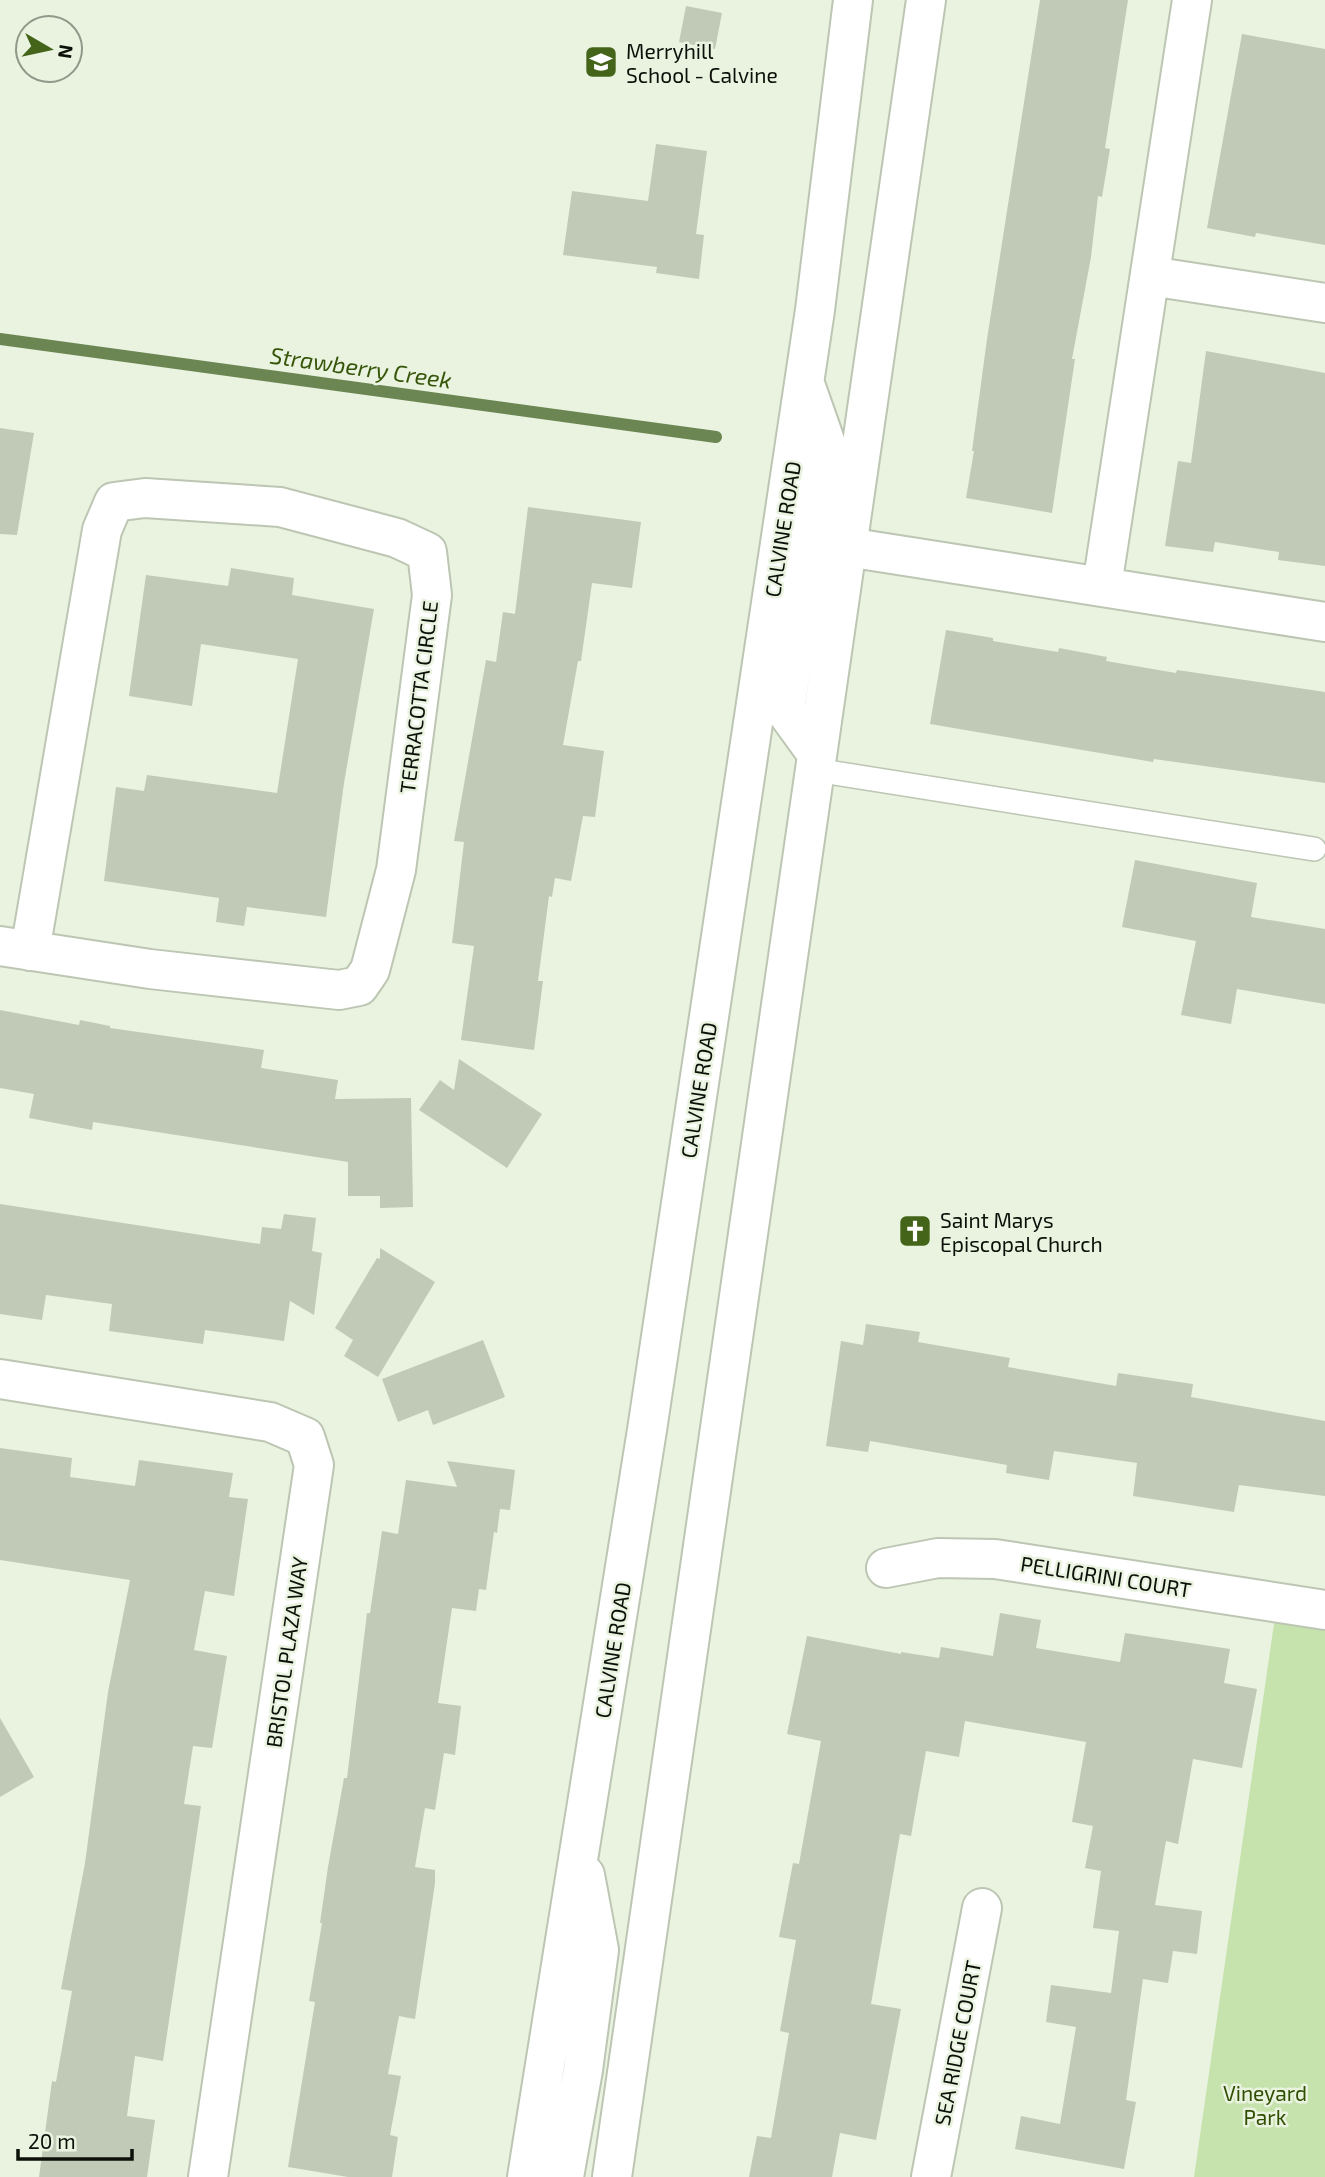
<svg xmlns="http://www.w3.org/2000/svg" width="1325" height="2177" font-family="'Exo 2',sans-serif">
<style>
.green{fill:#c6e2ad}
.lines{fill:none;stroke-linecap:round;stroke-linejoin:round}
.stream{stroke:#6c8653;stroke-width:12}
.building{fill:#c0cab7}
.lane-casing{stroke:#bcc6b3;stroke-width:26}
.street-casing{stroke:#bcc6b3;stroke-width:42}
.secondary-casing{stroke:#bcc6b3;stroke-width:42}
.lane{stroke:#fff;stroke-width:23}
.street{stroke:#fff;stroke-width:38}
.secondary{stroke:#fff;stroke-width:38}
.labels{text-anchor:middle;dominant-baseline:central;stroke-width:5;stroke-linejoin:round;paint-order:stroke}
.poi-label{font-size:21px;fill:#0c1009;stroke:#e9f3e0;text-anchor:start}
.street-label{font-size:21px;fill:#0c1009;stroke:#e9f3e0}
.park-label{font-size:21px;fill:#304e00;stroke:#e9f3e0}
.water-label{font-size:23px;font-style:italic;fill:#365509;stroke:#e9f3e0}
</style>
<rect width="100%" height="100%" fill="#e9f3e0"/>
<path class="green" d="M 1277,1603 L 1325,1610 L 1325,2177 L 1194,2177 Z"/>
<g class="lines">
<path class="stream" d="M 0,339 L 716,437"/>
</g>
<path class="building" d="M 1040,0 L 1128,0 L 1105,148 L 1110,149 L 1102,197 L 1098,196 L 1091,257 L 1072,359 L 1075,359 L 1052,513 L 966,498 L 974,451 L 972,451 L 987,339 Z
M 686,6 L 722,13 L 715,49 L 679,42 Z
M 1242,34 L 1325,49 L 1325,245 L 1256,233 L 1255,237 L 1207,228 Z
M 656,144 L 707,151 L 696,234 L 704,235 L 699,279 L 656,273 L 657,267 L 563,255 L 572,191 L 648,201 Z
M 1206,351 L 1325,373 L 1325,566 L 1278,560 L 1279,552 L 1215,542 L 1213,552 L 1165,546 L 1178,461 L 1191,463 Z
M 0,428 L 34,433 L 17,535 L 0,534 Z
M 528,507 L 641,522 L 632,588 L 592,583 L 581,661 L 578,661 L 563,745 L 604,751 L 595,817 L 583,816 L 571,881 L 555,878 L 552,897 L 549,896 L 538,981 L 543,981 L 534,1050 L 461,1040 L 474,946 L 452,943 L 464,842 L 454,841 L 486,660 L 496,662 L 503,612 L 515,614 Z
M 231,568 L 294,578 L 292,595 L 374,609 L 344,783 L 326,917 L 247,907 L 244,926 L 216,922 L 219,898 L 104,881 L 116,787 L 144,791 L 147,775 L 277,793 L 298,659 L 201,644 L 192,706 L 129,696 L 146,575 L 228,586 Z
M 946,630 L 993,638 L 993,641 L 1058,652 L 1059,648 L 1107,657 L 1106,661 L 1176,673 L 1177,670 L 1325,692 L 1325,783 L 1154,759 L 1153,762 L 930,724 Z
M 1135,860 L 1257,883 L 1251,917 L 1325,929 L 1325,1004 L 1237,989 L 1231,1024 L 1181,1015 L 1196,941 L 1122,927 Z
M 0,1010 L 79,1025 L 80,1020 L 110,1026 L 110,1028 L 264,1050 L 261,1068 L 338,1080 L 335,1099 L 411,1098 L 413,1207 L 380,1208 L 380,1196 L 348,1196 L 348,1162 L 93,1122 L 92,1130 L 29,1118 L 34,1094 L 0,1088 Z
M 459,1059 L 542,1114 L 507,1168 L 419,1110 L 440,1080 L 454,1090 Z
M 0,1204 L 260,1244 L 262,1227 L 281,1229 L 284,1214 L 316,1218 L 312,1251 L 322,1253 L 314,1315 L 290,1301 L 284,1341 L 205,1330 L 203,1344 L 109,1331 L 112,1304 L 46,1295 L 42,1320 L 0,1314 Z
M 380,1248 L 435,1282 L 378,1377 L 344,1356 L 353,1340 L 335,1328 L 377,1258 L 380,1259 Z
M 866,1324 L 920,1332 L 918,1342 L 1010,1358 L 1008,1367 L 1116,1386 L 1118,1373 L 1193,1384 L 1191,1397 L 1325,1421 L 1325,1496 L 1239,1485 L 1234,1512 L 1133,1496 L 1137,1463 L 1054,1451 L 1049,1480 L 1006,1473 L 1007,1465 L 870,1441 L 868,1452 L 826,1446 L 841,1341 L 863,1345 Z
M 483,1340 L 505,1397 L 433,1425 L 428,1410 L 398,1422 L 382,1379 Z
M 0,1448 L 72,1458 L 70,1477 L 135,1486 L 139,1460 L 233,1473 L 229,1497 L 248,1499 L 234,1596 L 205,1591 L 194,1650 L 227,1656 L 212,1748 L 193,1746 L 184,1804 L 201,1806 L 163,2061 L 135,2056 L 127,2116 L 155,2120 L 147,2177 L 39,2177 L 52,2081 L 56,2082 L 72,1991 L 61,1989 L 85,1863 L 108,1692 L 130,1580 L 0,1560 Z
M 447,1461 L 515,1470 L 510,1510 L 500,1509 L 497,1533 L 494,1532 L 486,1590 L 479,1589 L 476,1611 L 452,1608 L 438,1703 L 461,1706 L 455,1755 L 444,1753 L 435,1810 L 425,1808 L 415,1867 L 435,1870 L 435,1883 L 415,2019 L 399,2016 L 388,2074 L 401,2076 L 390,2135 L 398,2137 L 392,2177 L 348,2177 L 288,2167 L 315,2002 L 309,2001 L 322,1923 L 320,1923 L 328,1867 L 344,1778 L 347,1778 L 367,1613 L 370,1613 L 382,1531 L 398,1534 L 406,1480 L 457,1487 Z
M 1000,1613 L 1041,1620 L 1036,1648 L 1120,1662 L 1125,1633 L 1230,1649 L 1224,1683 L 1257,1689 L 1242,1768 L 1193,1759 L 1178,1844 L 1166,1841 L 1155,1905 L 1202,1911 L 1197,1954 L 1173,1951 L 1168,1983 L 1143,1979 L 1126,2100 L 1136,2102 L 1124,2169 L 1015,2149 L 1021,2116 L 1060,2124 L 1076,2027 L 1046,2022 L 1051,1985 L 1111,1993 L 1119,1931 L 1093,1928 L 1101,1871 L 1085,1868 L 1093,1826 L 1072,1822 L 1086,1742 L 965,1721 L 959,1757 L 926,1751 L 911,1836 L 900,1834 L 871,2004 L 901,2009 L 876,2140 L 840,2133 L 832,2177 L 749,2177 L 757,2136 L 771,2138 L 789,2033 L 780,2031 L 796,1940 L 779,1937 L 793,1863 L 799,1864 L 821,1741 L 787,1734 L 807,1636 L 901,1654 L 901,1652 L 939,1658 L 941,1647 L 993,1656 Z
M 0,1718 L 34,1777 L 0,1797 Z"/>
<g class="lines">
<defs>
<path id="lane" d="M 815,770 L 1314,849"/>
<path id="street" d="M 1150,276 L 1325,303
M 847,547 L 1325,622
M 1102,586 L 1192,0
M 0,946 L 150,969 L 339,990 L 359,986 L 370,970 L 396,870 L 432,595 L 427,552 L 397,538 L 280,507 L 145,498 L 114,502 L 102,530 L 30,951
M 0,1379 L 270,1422 L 305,1437 L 314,1465 L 208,2177
M 886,1568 L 938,1558 L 995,1559 L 1325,1610
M 931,2177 L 982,1908"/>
<path id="secondary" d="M 806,387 L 825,441 L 785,710 L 817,754
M 527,2177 L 647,1430 L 815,310 L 853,0
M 564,2177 L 583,2070 L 599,1950 L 585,1875
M 612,2177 L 926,0"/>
</defs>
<use href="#lane" class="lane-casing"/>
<use href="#street" class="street-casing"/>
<use href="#secondary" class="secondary-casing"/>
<use href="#lane" class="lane"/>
<use href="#street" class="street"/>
<use href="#secondary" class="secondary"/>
</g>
<defs>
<symbol id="school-square" viewBox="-11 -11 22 22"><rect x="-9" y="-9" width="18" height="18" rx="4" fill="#44641a" stroke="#e9f3e0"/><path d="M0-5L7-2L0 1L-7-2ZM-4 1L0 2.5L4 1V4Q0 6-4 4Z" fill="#fff"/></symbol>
<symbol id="church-square" viewBox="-11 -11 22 22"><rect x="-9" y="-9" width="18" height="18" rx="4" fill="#44641a" stroke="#e9f3e0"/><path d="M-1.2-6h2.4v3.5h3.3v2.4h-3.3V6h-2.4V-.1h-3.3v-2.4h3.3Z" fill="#fff"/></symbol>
</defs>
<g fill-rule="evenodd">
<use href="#school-square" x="582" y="43" width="38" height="38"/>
<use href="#church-square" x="896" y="1212" width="38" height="38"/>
</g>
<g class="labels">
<g class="poi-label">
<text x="626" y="50">Merryhill<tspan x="626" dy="24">School - Calvine</tspan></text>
<text x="940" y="1219">Saint Marys<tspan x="940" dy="24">Episcopal Church</tspan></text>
</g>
<g class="street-label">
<text transform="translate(782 529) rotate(-81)">CALVINE ROAD</text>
<text transform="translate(418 697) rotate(-83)">TERRACOTTA CIRCLE</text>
<text transform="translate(698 1090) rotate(-81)">CALVINE ROAD</text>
<text transform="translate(1106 1576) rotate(9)">PELLIGRINI COURT</text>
<text transform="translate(612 1650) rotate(-81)">CALVINE ROAD</text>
<text transform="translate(286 1652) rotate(-82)">BRISTOL PLAZA WAY</text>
<text transform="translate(957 2043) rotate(-79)">SEA RIDGE COURT</text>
</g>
<g class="park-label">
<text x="1265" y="2092">Vineyard<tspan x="1265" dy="24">Park</tspan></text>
</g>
<g class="water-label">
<text transform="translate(361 367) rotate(8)">Strawberry Creek</text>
</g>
</g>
<g transform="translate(49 49) rotate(99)"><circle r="33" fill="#e9f3e0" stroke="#91988a" stroke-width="2"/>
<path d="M0-5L12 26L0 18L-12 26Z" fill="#44641a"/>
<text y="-10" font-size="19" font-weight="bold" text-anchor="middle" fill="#0c1009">N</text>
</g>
<path d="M18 2149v10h114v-10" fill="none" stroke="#0c1009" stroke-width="3.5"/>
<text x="28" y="2149" font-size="21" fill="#0c1009" stroke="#e9f3e0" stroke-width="5" paint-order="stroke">20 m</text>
</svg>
